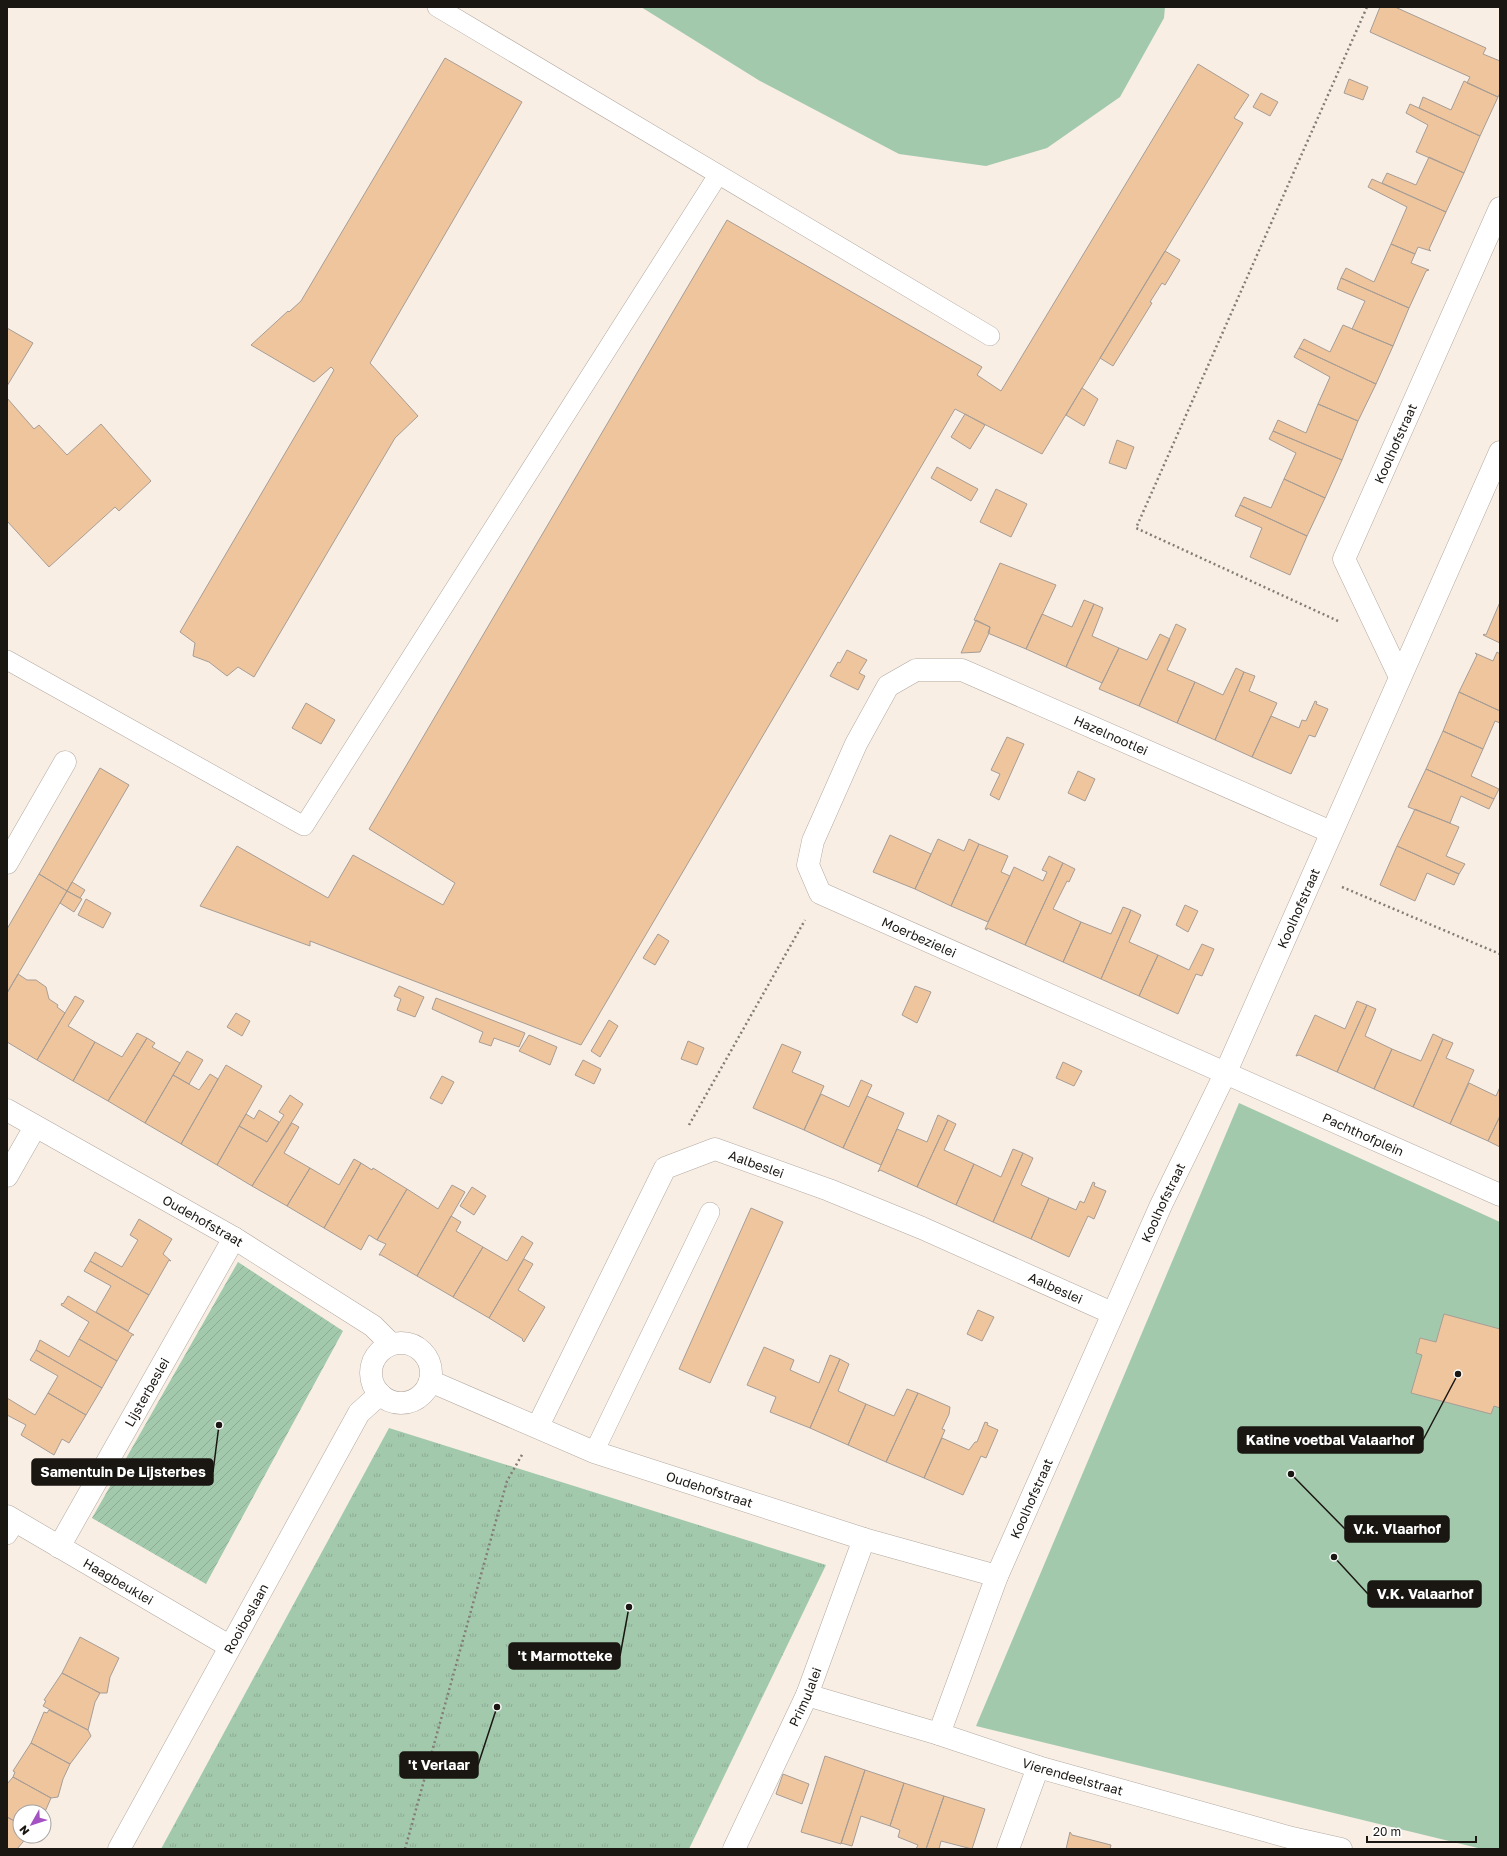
<svg xmlns="http://www.w3.org/2000/svg" width="1507" height="1856" font-family="'Golos Text',sans-serif">
<style>
.park{fill:url(#park-tufts)}
.garden{fill:url(#garden-furrows)}
.pitch{fill:#a3c9ad}
.building{fill:#efc59e;stroke:#a79d95}
.lines{fill:none;stroke-linecap:round;stroke-linejoin:round}
.lane-casing{stroke:#b3a9a0;stroke-width:20}
.street-casing{stroke:#b3a9a0;stroke-width:23}
.path{stroke:#837d76;stroke-width:2.5;stroke-dasharray:2 3;stroke-linecap:butt}
.lane{stroke:#fff;stroke-width:19}
.street{stroke:#fff;stroke-width:22}
.labels{text-anchor:middle;dominant-baseline:central;stroke-width:3.5;stroke-linejoin:round;paint-order:stroke}
.street-label{font-size:13px;fill:#1a1713;stroke:#fff}
.leader{fill:none;stroke:#1a1713;stroke-width:1.5}
.callout-dot{fill:#1a1713;stroke:#fff;stroke-width:1.5}
.callout{fill:#1a1713;stroke:#1a1713;stroke-width:1.5}
.callout-label{font-size:14px;text-anchor:middle;font-weight:bold;fill:#fff}
</style>
<defs>
<pattern id="park-tufts" width="24" height="20" patternUnits="userSpaceOnUse"><rect width="24" height="20" fill="#a3c9ad"/><path d="M3 7l-1-3M5 7V3M7 7l1-3M15 17l-1-3M17 17v-4M19 17l1-3" fill="none" stroke="#8cac94"/></pattern>
<pattern id="garden-furrows" width="10" height="10" patternUnits="userSpaceOnUse"><rect width="10" height="10" fill="#a3c9ad"/><path d="M-1 1l2-2M0 10L10 0M9 11l2-2" fill="none" stroke="#8cac94"/></pattern>
</defs>
<rect width="100%" height="100%" fill="#f8eee4"/>
<path class="park" d="M 389,1428 L 826,1565 L 689,1849 L 161,1849 Z"/>
<path class="garden" d="M 238,1262 L 343,1331 L 206,1584 L 92,1518 Z"/>
<path class="pitch" d="M 641,7 L 1165,7 L 1164,18 L 1120,97 L 1047,148 L 986,166 L 899,154 L 760,81 Z
M 1239,1103 L 1500,1222 L 1500,1849 L 1482,1849 L 976,1726 Z"/>
<path class="building" d="M 1380,7 L 1395,7 L 1486,48 L 1483,54 L 1500,61 L 1500,93 L 1498,97 L 1467,83 L 1470,77 L 1370,32 Z
M 445,58 L 522,102 L 370,363 L 418,416 L 395,438 L 254,677 L 238,667 L 227,676 L 209,662 L 193,656 L 195,643 L 180,632 L 334,370 L 331,367 L 314,382 L 251,345 L 288,311 L 289,312 L 301,301 Z
M 1198,64 L 1249,95 L 1234,118 L 1243,123 L 1042,454 L 955,409 L 581,1045 L 310,941 L 310,946 L 200,906 L 237,846 L 328,898 L 353,855 L 443,905 L 455,883 L 369,829 L 727,220 L 982,367 L 977,375 L 1001,391 Z
M 1349,79 L 1368,87 L 1363,100 L 1344,93 Z
M 1464,81 L 1498,97 L 1480,136 L 1419,108 L 1423,97 L 1451,110 Z
M 1261,93 L 1278,102 L 1270,116 L 1253,107 Z
M 1410,104 L 1480,136 L 1464,173 L 1416,152 L 1428,125 L 1406,113 Z
M 1429,157 L 1464,173 L 1446,212 L 1382,183 L 1387,173 L 1416,185 Z
M 1372,179 L 1446,212 L 1429,249 L 1431,251 L 1418,247 L 1415,254 L 1391,244 L 1407,207 L 1368,187 Z
M 1391,244 L 1415,254 L 1411,263 L 1429,270 L 1426,271 L 1409,308 L 1341,278 L 1346,268 L 1374,282 Z
M 1165,251 L 1180,260 L 1165,285 L 1162,283 L 1150,302 L 1152,303 L 1113,366 L 1100,358 Z
M 1341,278 L 1409,308 L 1393,346 L 1352,329 L 1365,301 L 1337,289 Z
M 1343,325 L 1393,346 L 1376,384 L 1299,348 L 1304,339 L 1330,352 Z
M 7,328 L 33,343 L 7,386 Z
M 1299,348 L 1376,384 L 1358,421 L 1318,404 L 1330,377 L 1294,357 Z
M 1082,388 L 1098,399 L 1084,426 L 1066,415 Z
M 7,398 L 34,429 L 39,425 L 67,455 L 101,424 L 151,481 L 119,511 L 115,507 L 49,567 L 7,521 Z
M 1318,404 L 1358,421 L 1342,460 L 1273,431 L 1278,420 L 1306,433 Z
M 965,414 L 985,425 L 970,449 L 951,437 Z
M 1273,431 L 1342,460 L 1325,498 L 1284,479 L 1296,453 L 1269,439 Z
M 1117,440 L 1134,447 L 1126,469 L 1109,463 Z
M 937,467 L 978,489 L 971,501 L 931,478 Z
M 1284,479 L 1325,498 L 1307,536 L 1240,505 L 1244,497 L 1271,508 Z
M 996,489 L 1027,504 L 1011,537 L 980,522 Z
M 1240,505 L 1307,536 L 1290,575 L 1250,557 L 1262,528 L 1235,516 Z
M 1000,563 L 1056,585 L 1026,649 L 990,634 L 988,633 L 990,627 L 974,620 Z
M 1084,600 L 1094,604 L 1066,667 L 1026,649 L 1042,614 L 1072,627 Z
M 1500,602 L 1500,643 L 1483,635 L 1484,634 L 1486,635 Z
M 1094,604 L 1103,608 L 1092,636 L 1119,648 L 1102,683 L 1066,667 Z
M 976,620 L 990,627 L 989,633 L 980,652 L 961,653 Z
M 1176,624 L 1186,629 L 1167,670 L 1195,682 L 1177,723 L 1139,706 Z
M 1160,634 L 1170,639 L 1139,706 L 1099,689 L 1119,648 L 1147,660 Z
M 847,650 L 867,660 L 859,673 L 865,676 L 858,690 L 830,676 L 838,662 L 840,663 Z
M 1497,652 L 1500,654 L 1500,711 L 1459,692 L 1477,655 L 1475,653 L 1493,661 Z
M 1236,668 L 1244,672 L 1215,740 L 1177,723 L 1195,682 L 1223,695 Z
M 1244,672 L 1255,676 L 1249,691 L 1277,703 L 1252,757 L 1215,740 Z
M 1459,692 L 1500,711 L 1500,723 L 1495,721 L 1483,749 L 1443,731 Z
M 1315,701 L 1317,702 L 1316,704 L 1328,709 L 1315,737 L 1309,735 L 1291,774 L 1252,757 L 1271,716 L 1299,728 L 1302,720 L 1306,721 Z
M 306,703 L 335,720 L 321,744 L 292,728 Z
M 1443,731 L 1483,749 L 1471,776 L 1499,789 L 1494,799 L 1426,769 Z
M 1007,737 L 1024,744 L 999,800 L 990,795 L 1000,774 L 991,770 Z
M 100,768 L 129,785 L 67,891 L 39,874 Z
M 1426,769 L 1494,799 L 1489,809 L 1461,796 L 1450,823 L 1408,807 Z
M 1078,771 L 1095,779 L 1085,801 L 1068,793 Z
M 1415,809 L 1459,827 L 1446,856 L 1465,864 L 1459,874 L 1397,846 Z
M 890,835 L 931,854 L 915,889 L 873,872 Z
M 938,839 L 964,851 L 969,839 L 979,844 L 951,906 L 915,889 Z
M 979,844 L 1008,856 L 1001,872 L 1010,876 L 988,922 L 951,906 Z
M 1397,846 L 1459,874 L 1454,885 L 1427,873 L 1415,901 L 1380,885 Z
M 1049,856 L 1063,863 L 1025,945 L 987,928 L 987,930 L 985,929 L 1014,867 L 1043,881 L 1047,872 L 1042,870 Z
M 1063,863 L 1075,869 L 1069,882 L 1067,881 L 1053,909 L 1081,922 L 1063,962 L 1025,945 Z
M 39,874 L 67,891 L 7,993 L 7,929 Z
M 72,882 L 85,890 L 80,898 L 67,891 Z
M 67,891 L 82,899 L 74,912 L 60,903 Z
M 86,899 L 111,913 L 103,928 L 78,915 Z
M 1185,905 L 1198,911 L 1188,932 L 1176,925 Z
M 1123,907 L 1131,910 L 1101,979 L 1063,962 L 1081,922 L 1111,934 Z
M 1131,910 L 1141,915 L 1129,942 L 1158,955 L 1139,996 L 1101,979 Z
M 658,934 L 669,941 L 655,965 L 643,958 Z
M 1202,944 L 1214,949 L 1202,976 L 1196,974 L 1178,1014 L 1139,996 L 1158,955 L 1189,970 Z
M 18,974 L 27,980 L 36,980 L 46,987 L 49,999 L 58,1005 L 57,1007 L 65,1013 L 37,1060 L 7,1042 L 7,993 Z
M 399,986 L 424,997 L 415,1017 L 397,1010 L 401,999 L 394,996 Z
M 915,986 L 931,992 L 917,1023 L 902,1015 Z
M 75,996 L 84,1001 L 68,1026 L 95,1042 L 73,1081 L 37,1060 Z
M 436,998 L 525,1033 L 519,1047 L 494,1038 L 491,1046 L 479,1042 L 483,1032 L 432,1009 Z
M 1357,1001 L 1367,1005 L 1337,1072 L 1299,1055 L 1296,1056 L 1315,1015 L 1345,1029 Z
M 1367,1005 L 1376,1009 L 1365,1036 L 1392,1049 L 1374,1089 L 1337,1072 Z
M 236,1013 L 250,1021 L 242,1036 L 227,1027 Z
M 609,1020 L 618,1026 L 600,1057 L 591,1051 Z
M 137,1033 L 147,1038 L 108,1101 L 73,1081 L 95,1042 L 122,1057 Z
M 1433,1034 L 1443,1039 L 1413,1107 L 1374,1089 L 1392,1049 L 1421,1061 Z
M 529,1035 L 557,1047 L 550,1065 L 519,1051 Z
M 147,1038 L 155,1043 L 152,1047 L 180,1063 L 145,1123 L 108,1101 Z
M 1443,1039 L 1453,1043 L 1446,1058 L 1474,1070 L 1450,1124 L 1413,1107 Z
M 688,1041 L 704,1048 L 697,1065 L 681,1059 Z
M 782,1044 L 801,1052 L 792,1072 L 824,1086 L 804,1130 L 753,1108 Z
M 187,1051 L 203,1060 L 189,1084 L 173,1075 Z
M 583,1060 L 601,1069 L 594,1084 L 575,1075 Z
M 1063,1062 L 1082,1071 L 1074,1086 L 1056,1078 Z
M 226,1065 L 262,1086 L 217,1165 L 181,1144 Z
M 210,1074 L 218,1079 L 181,1144 L 145,1123 L 173,1075 L 199,1090 Z
M 442,1076 L 454,1082 L 442,1104 L 430,1098 Z
M 861,1080 L 872,1085 L 843,1148 L 804,1130 L 821,1094 L 849,1107 Z
M 1469,1083 L 1496,1096 L 1500,1087 L 1500,1116 L 1488,1141 L 1450,1124 Z
M 290,1095 L 303,1104 L 252,1186 L 217,1165 L 239,1126 L 267,1142 L 284,1115 L 279,1112 Z
M 867,1096 L 904,1113 L 881,1165 L 843,1148 Z
M 259,1110 L 279,1122 L 267,1142 L 239,1126 L 246,1114 L 254,1119 Z
M 938,1115 L 948,1120 L 917,1187 L 880,1170 L 878,1172 L 897,1129 L 927,1142 Z
M 1500,1116 L 1500,1147 L 1488,1141 Z
M 948,1120 L 956,1124 L 944,1150 L 974,1164 L 956,1205 L 917,1187 Z
M 292,1123 L 299,1127 L 284,1153 L 310,1168 L 287,1206 L 252,1186 Z
M 1013,1149 L 1023,1153 L 993,1222 L 956,1205 L 974,1164 L 1001,1177 Z
M 1023,1153 L 1033,1158 L 1021,1185 L 1049,1198 L 1031,1239 L 993,1222 Z
M 354,1159 L 361,1163 L 324,1228 L 287,1206 L 310,1168 L 339,1185 Z
M 361,1163 L 372,1170 L 373,1168 L 407,1189 L 377,1240 L 369,1235 L 361,1250 L 324,1228 Z
M 1093,1182 L 1095,1183 L 1094,1186 L 1106,1191 L 1094,1219 L 1088,1216 L 1069,1257 L 1031,1239 L 1049,1198 L 1076,1210 L 1080,1201 L 1084,1203 Z
M 452,1185 L 465,1192 L 417,1276 L 381,1255 L 379,1255 L 386,1244 L 377,1240 L 407,1189 L 438,1209 Z
M 472,1187 L 486,1196 L 474,1215 L 460,1206 Z
M 751,1208 L 783,1222 L 710,1383 L 679,1369 Z
M 451,1216 L 461,1222 L 456,1231 L 483,1247 L 453,1297 L 417,1276 Z
M 139,1219 L 172,1239 L 163,1254 L 171,1261 L 169,1260 L 149,1295 L 90,1261 L 95,1252 L 122,1267 L 138,1240 L 130,1235 Z
M 522,1236 L 533,1243 L 489,1318 L 453,1297 L 483,1247 L 507,1261 Z
M 524,1259 L 533,1264 L 518,1290 L 545,1307 L 524,1342 L 522,1340 L 523,1339 L 489,1318 Z
M 90,1261 L 149,1295 L 128,1331 L 96,1312 L 111,1286 L 84,1271 Z
M 68,1296 L 134,1335 L 132,1335 L 117,1361 L 79,1339 L 89,1322 L 61,1305 L 62,1303 L 63,1304 Z
M 978,1310 L 994,1317 L 982,1341 L 967,1334 Z
M 1444,1314 L 1500,1329 L 1500,1408 L 1494,1406 L 1491,1414 L 1411,1393 L 1422,1355 L 1416,1353 L 1420,1338 L 1436,1342 Z
M 79,1339 L 117,1361 L 102,1388 L 36,1350 L 40,1340 L 69,1357 Z
M 764,1347 L 794,1360 L 790,1370 L 819,1383 L 830,1355 L 840,1359 L 810,1428 L 770,1412 L 776,1397 L 747,1385 Z
M 36,1350 L 102,1388 L 86,1415 L 48,1393 L 58,1376 L 30,1360 Z
M 840,1359 L 849,1364 L 838,1391 L 866,1404 L 848,1445 L 810,1428 Z
M 907,1389 L 918,1393 L 886,1462 L 848,1445 L 866,1404 L 894,1416 Z
M 48,1393 L 86,1415 L 69,1443 L 62,1439 L 54,1455 L 21,1435 L 26,1425 L 7,1415 L 7,1398 L 35,1415 Z
M 918,1393 L 950,1407 L 949,1414 L 942,1429 L 945,1430 L 924,1478 L 886,1462 Z
M 985,1422 L 988,1423 L 987,1425 L 998,1430 L 986,1458 L 981,1456 L 963,1495 L 924,1478 L 942,1438 L 969,1450 L 975,1442 L 977,1442 Z
M 80,1637 L 119,1658 L 110,1677 L 107,1693 L 100,1693 L 62,1673 Z
M 62,1673 L 100,1693 L 95,1702 L 88,1730 L 43,1706 L 46,1701 L 44,1700 Z
M 49,1710 L 88,1730 L 91,1736 L 70,1764 L 31,1743 L 44,1712 L 47,1713 Z
M 31,1743 L 70,1764 L 63,1779 L 58,1797 L 51,1798 L 13,1777 L 15,1772 L 13,1771 Z
M 825,1756 L 865,1770 L 841,1844 L 801,1832 Z
M 865,1770 L 904,1783 L 890,1826 L 861,1816 L 852,1846 L 841,1843 Z
M 783,1774 L 809,1784 L 802,1804 L 776,1794 Z
M 13,1777 L 51,1798 L 44,1814 L 44,1812 L 20,1812 L 20,1824 L 7,1817 L 7,1784 Z
M 904,1783 L 944,1796 L 926,1849 L 916,1849 L 918,1845 L 898,1837 L 900,1830 L 890,1826 Z
M 944,1796 L 985,1809 L 972,1849 L 941,1841 L 939,1849 L 926,1849 Z
M 7,1817 L 20,1824 L 20,1836 L 28,1836 L 17,1849 L 7,1849 Z
M 1070,1832 L 1072,1835 L 1111,1845 L 1110,1849 L 1066,1849 Z"/>
<g class="lines">
<defs>
<path id="lane" d="M 437,7 L 990,336
M 7,660 L 304,826 L 718,175
M 594,1452 L 710,1212
M 7,1535 L 16,1521"/>
<g id="street">
<path id="s1" d="M 1400,677 L 1344,559 L 1500,208"/>
<path id="s2" d="M 1331,832 L 962,670 L 916,670 L 888,686 L 856,744 L 813,841 L 808,865 L 820,893 L 1500,1195"/>
<path d="M 7,863 L 65,762"/>
<path id="s3" d="M 7,1110 L 234,1238 L 373,1326 L 391,1344"/>
<path d="M 7,1176 L 35,1127"/>
<circle cx="401" cy="1373" r="30"/>
<path id="s4" d="M 430,1381 L 594,1452 L 864,1539 L 997,1576"/>
<path id="s5" d="M 538,1426 L 665,1168 L 715,1149 L 829,1190 L 922,1228 L 1112,1313"/>
<path id="s6" d="M 7,1516 L 229,1646"/>
<path id="s7" d="M 59,1547 L 234,1238"/>
<path id="s8" d="M 807,1695 L 939,1734 L 1038,1767 L 1292,1838 L 1341,1849"/>
<path id="s9" d="M 939,1734 L 997,1576 L 1161,1205 L 1225,1074 L 1500,452"/>
<path id="s10" d="M 119,1849 L 359,1413 L 380,1394"/>
<path id="s11" d="M 734,1849 L 807,1695 L 864,1539"/>
<path d="M 1008,1849 L 1038,1767"/>
</g>
</defs>
<use href="#lane" class="lane-casing"/>
<use href="#street" class="street-casing"/>
<path class="path" d="M 1338,621 L 1136,528 L 1367,7
M 1342,887 L 1500,954
M 689,1125 L 805,920
M 405,1849 L 507,1481 L 523,1453"/>
<use href="#lane" class="lane"/>
<use href="#street" class="street"/>
</g>
<g class="labels">
<g class="street-label">
<text stroke="none"><textPath href="#s1" startOffset="257">Koolhofstraat</textPath></text>
<text transform="translate(1111 735) rotate(24)">Hazelnootlei</text>
<text stroke="none"><textPath href="#s9" startOffset="901">Koolhofstraat</textPath></text>
<text stroke="none"><textPath href="#s2" startOffset="817">Moerbezielei</textPath></text>
<text stroke="none"><textPath href="#s2" startOffset="1303">Pachthofplein</textPath></text>
<text stroke="none"><textPath href="#s5" startOffset="385">Aalbeslei</textPath></text>
<text stroke="none"><textPath href="#s9" startOffset="577">Koolhofstraat</textPath></text>
<text stroke="none"><textPath href="#s3" startOffset="225">Oudehofstraat</textPath></text>
<text stroke="none"><textPath href="#s5" startOffset="709">Aalbeslei</textPath></text>
<text stroke="none"><textPath href="#s7" startOffset="178">Lijsterbeslei</textPath></text>
<text stroke="none"><textPath href="#s4" startOffset="300">Oudehofstraat</textPath></text>
<text stroke="none"><textPath href="#s9" startOffset="253">Koolhofstraat</textPath></text>
<text stroke="none"><textPath href="#s6" startOffset="129">Haagbeuklei</textPath></text>
<text stroke="none"><textPath href="#s10" startOffset="263">Rooiboslaan</textPath></text>
<text stroke="none"><textPath href="#s11" startOffset="168">Primulalei</textPath></text>
<text stroke="none"><textPath href="#s8" startOffset="278">Vierendeelstraat</textPath></text>
</g>
</g>
<path class="leader" d="M1458 1374L1423 1440M219 1425L213 1472M1291 1474L1345 1529M1334 1557L1368 1594M629 1607L620 1656M497 1707L478 1765"/>
<g class="callout-dot">
<circle cx="1458" cy="1374" r="4"/>
<circle cx="219" cy="1425" r="4"/>
<circle cx="1291" cy="1474" r="4"/>
<circle cx="1334" cy="1557" r="4"/>
<circle cx="629" cy="1607" r="4"/>
<circle cx="497" cy="1707" r="4"/>
</g>
<g class="callout">
<rect x="1238" y="1427" width="185" height="26" rx="4"/>
<rect x="32" y="1459" width="181" height="26" rx="4"/>
<rect x="1345" y="1516" width="104" height="26" rx="4"/>
<rect x="1368" y="1581" width="113" height="26" rx="4"/>
<rect x="509" y="1643" width="111" height="26" rx="4"/>
<rect x="400" y="1752" width="78" height="26" rx="4"/>
</g>
<g class="callout-label">
<text x="1330" y="1445">Katine voetbal Valaarhof</text>
<text x="123" y="1477">Samentuin De Lijsterbes</text>
<text x="1397" y="1534">V.k. Vlaarhof</text>
<text x="1425" y="1599">V.K. Valaarhof</text>
<text x="565" y="1661">'t Marmotteke</text>
<text x="439" y="1770">'t Verlaar</text>
</g>
<rect width="1507" height="1856" fill="none" stroke="#1a1713" stroke-width="16"/>
<g transform="translate(32 1824) rotate(231)"><circle r="19" fill="#ffffff" stroke="#a3a2a1"/>
<path d="M0-3L7 15L0 10L-7 15Z" fill="#a452c2"/>
<text y="-6" font-size="11" font-weight="bold" text-anchor="middle" fill="#1a1713">N</text>
</g>
<path d="M1367 1836v6h109v-6" fill="none" stroke="#1a1713" stroke-width="2"/>
<text x="1373" y="1836" font-size="12" fill="#1a1713" stroke="#ffffff" stroke-width="3" paint-order="stroke">20 m</text>
</svg>
